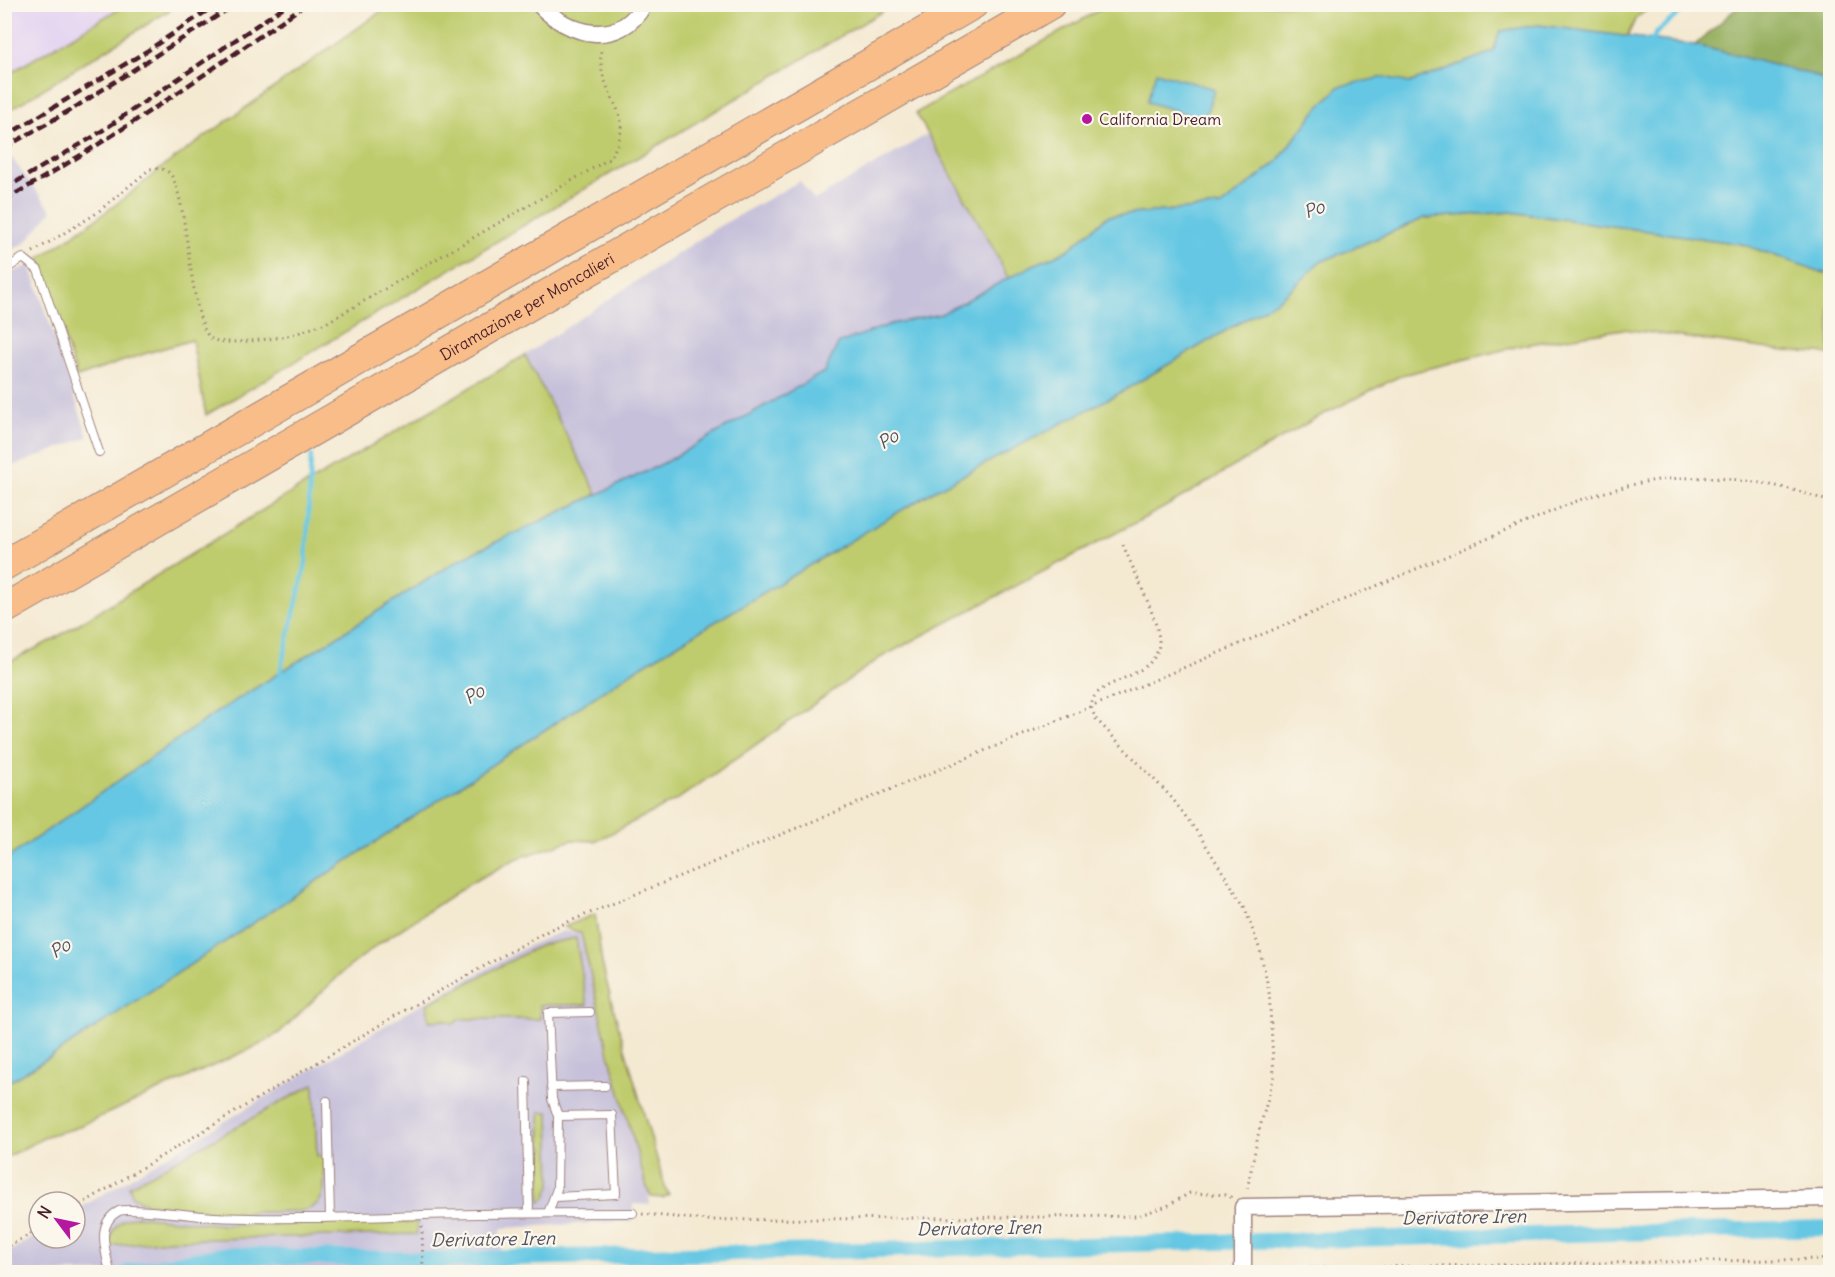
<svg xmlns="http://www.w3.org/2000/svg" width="1835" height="1277" font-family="Delius,sans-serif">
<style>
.built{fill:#e3d3f2}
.industrial{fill:#c6c0da}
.green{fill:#bfcc6d;stroke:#84764c;stroke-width:1.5}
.forest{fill:#97b060;stroke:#706846;stroke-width:1.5}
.water{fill:#65c7e3;stroke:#587387;stroke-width:1.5}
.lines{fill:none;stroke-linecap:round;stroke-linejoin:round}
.stream{stroke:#65c7e3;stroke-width:4.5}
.canal{stroke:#65c7e3;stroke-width:16}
.lane-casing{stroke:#9f847e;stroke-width:10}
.street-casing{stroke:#9f847e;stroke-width:19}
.highway-casing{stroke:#9f847e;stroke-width:32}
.path{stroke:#9f847e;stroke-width:3;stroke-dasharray:1.5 4.5;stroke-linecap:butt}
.lane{stroke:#fff;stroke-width:8}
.street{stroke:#fff;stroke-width:16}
.highway{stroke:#f8bd89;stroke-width:30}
.rail{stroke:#4a1f2b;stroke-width:4.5;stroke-dasharray:9 4.5;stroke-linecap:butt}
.poi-dot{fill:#b5179e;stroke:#fbf7ec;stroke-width:2}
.labels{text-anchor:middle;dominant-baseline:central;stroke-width:4.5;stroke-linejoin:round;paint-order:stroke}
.poi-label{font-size:16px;fill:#4a1f2b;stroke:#fbf7ec;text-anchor:start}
.street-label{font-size:16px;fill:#4a1f2b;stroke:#fbf7ec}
.water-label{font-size:18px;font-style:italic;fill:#525162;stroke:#fbf7ec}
</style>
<rect width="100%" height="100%" fill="#fbf7ec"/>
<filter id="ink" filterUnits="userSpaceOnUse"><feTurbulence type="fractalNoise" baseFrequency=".0167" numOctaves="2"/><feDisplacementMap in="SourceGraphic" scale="12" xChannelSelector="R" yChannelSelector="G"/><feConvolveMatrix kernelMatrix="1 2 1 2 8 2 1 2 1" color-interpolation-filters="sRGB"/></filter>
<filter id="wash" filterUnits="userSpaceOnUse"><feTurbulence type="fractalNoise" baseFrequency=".008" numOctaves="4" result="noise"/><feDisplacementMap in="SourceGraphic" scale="24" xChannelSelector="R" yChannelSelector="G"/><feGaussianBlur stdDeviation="1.35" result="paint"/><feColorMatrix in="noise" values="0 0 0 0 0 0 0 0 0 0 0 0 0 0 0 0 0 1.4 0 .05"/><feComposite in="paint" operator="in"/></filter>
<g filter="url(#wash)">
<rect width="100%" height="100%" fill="#f4e9d1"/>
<path class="built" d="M 5,4 L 125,5 L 5,76 Z"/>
<path class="industrial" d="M 928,134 L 992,246 L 1008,278 L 941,314 L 891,324 L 840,343 L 824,372 L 662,464 L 597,494 L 525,355 L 716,228 L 800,181 L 814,200 Z
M 4,148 L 52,211 L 25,243 L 5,254 Z
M 30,265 L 88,437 L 6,469 L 5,275 Z
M 563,931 L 580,933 L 608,1053 L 645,1185 L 648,1189 L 650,1205 L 633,1204 L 633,1221 L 502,1228 L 500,1235 L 503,1272 L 5,1272 L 4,1255 L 39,1233 L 39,1238 L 75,1238 L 75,1211 L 406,1013 L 528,946 Z"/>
<path class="green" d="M 125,5 L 178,5 L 5,113 L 5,76 Z
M 390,5 L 893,5 L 206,415 L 192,340 L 147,353 L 77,377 L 38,259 C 81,230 122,202 161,168 Z
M 1108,5 L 1654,5 L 1636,18 L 1627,37 L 1538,25 L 1493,52 L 1409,83 L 1385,77 L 1318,108 L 1277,162 L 1221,206 L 1108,216 L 1068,250 L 1008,278 L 992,246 L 916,113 Z
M 1511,212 L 1742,244 L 1830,275 L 1830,354 L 1784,351 L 1623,329 L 1523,345 L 1402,375 L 1314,419 L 1165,507 L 880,658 L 678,799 L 596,841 L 572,840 L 516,859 L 469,884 L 380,943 L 344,971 L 279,1033 L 259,1045 L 73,1129 L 49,1135 L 5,1158 L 5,1084 L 57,1053 L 638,668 L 937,489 L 1123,391 L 1278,300 L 1305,277 L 1318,263 L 1425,218 Z
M 525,355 L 597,494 L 462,558 L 214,714 L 5,860 L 5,664 L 54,639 L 279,500 Z
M 595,914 L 602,963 L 611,1000 L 666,1190 L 669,1194 L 663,1198 L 651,1197 L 646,1185 L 609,1054 L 581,933 L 564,927 Z
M 576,938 L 587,1005 L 540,1005 L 540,1019 L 460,1019 L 454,1024 L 445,1020 L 429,1021 L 427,1004 L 541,945 Z
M 314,1084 L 317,1156 L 324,1156 C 324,1181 331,1208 298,1211 L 223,1213 L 144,1203 L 133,1197 L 129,1186 Z
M 540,1112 L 549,1112 L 551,1185 L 546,1197 L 540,1202 L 540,1164 L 544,1147 L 541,1145 Z
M 137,1216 L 225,1225 L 373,1221 L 417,1222 L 417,1234 L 169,1240 L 110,1246 C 111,1227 119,1219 137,1216 Z"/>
<path class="forest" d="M 1740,5 L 1830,5 L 1830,83 L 1813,75 L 1695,45 Z"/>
<path class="water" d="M 1538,25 L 1695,45 L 1813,75 L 1830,83 L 1830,275 L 1742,244 L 1511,212 L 1425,218 L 1318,263 L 1305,277 L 1278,300 L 1123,391 L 937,489 L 638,668 L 57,1053 L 5,1084 L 5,860 L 214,714 L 462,558 L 662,464 L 824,372 L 839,343 L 891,324 L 941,314 L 1031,266 L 1068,250 L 1108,216 L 1221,206 L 1277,162 L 1318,108 L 1340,86 L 1385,77 L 1409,83 L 1493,52 L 1500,31 Z
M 1156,72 L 1214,89 L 1205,119 L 1147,102 Z"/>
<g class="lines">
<path class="stream" d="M 1652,40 L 1657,32 L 1690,4
M 280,672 L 306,563 L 311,456"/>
<path class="canal" d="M 129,1272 L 221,1255 L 430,1260 L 1830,1228"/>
</g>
</g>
<g filter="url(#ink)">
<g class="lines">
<defs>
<path id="lane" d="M 4,270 L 23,258 L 38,270 L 99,452
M 526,1081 L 529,1213
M 551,1087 L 605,1086
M 327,1101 L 330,1217
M 558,1116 L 552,1099 L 548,1013 L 590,1012
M 548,1213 L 557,1189 L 558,1116 L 612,1115 L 616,1194 L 555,1197
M 110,1272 C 106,1252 95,1223 119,1211 C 128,1207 197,1216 214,1217 C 283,1220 353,1217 423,1215 C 493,1213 563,1213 633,1213"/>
<path id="street" d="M 539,4 C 569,36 619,49 644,4
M 1243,1272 L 1243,1207 L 1830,1198"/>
<g id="highway">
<path d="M 4,565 L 973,4"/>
<path id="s1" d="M 4,609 L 1050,4"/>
</g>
</defs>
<use href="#lane" class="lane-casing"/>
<use href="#street" class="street-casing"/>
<use href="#highway" class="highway-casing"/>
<path class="path" d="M 33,252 L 94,215 L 150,169 C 158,168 166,168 171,175 C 190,203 189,332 214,340 C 227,345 272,339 287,336 C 300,333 313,327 326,323 L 609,159 C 636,119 611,108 602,71 C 600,63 601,54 601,47
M 1123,545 C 1132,567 1158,619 1159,640 C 1161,678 1097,678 1092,702 C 1090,708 1094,714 1096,719 L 1172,798 L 1200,836 L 1244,906 L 1260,950 L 1269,991 L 1274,1076 L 1259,1131 L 1247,1190
M 75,1208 L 400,1013 L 551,929 L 1091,707 L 1574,502 C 1598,494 1621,487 1645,482 C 1703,472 1775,480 1830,502
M 642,1214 L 708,1220 L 1137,1216 L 1167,1206 L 1190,1193 L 1228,1195 L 1232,1198
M 422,1226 L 423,1272
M 4,1249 L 39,1229
M 1257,1269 L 1830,1259"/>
<use href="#lane" class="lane"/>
<use href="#street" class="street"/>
<use href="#highway" class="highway"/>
<path class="rail" d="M 4,137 L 147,51 L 217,4
M 4,148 L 74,108 L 236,4
M 4,189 L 93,137 L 288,4
M 4,200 C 109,142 207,73 306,4"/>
</g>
</g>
<circle class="poi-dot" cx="1087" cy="119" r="6"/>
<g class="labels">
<g class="poi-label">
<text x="1099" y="119">California Dream</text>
</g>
<g class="street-label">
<text stroke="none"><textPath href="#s1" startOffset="604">Diramazione per Moncalieri</textPath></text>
</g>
<g class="water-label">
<text transform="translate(1314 209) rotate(-21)">Po</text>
<text transform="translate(888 439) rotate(-32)">Po</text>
<text transform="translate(474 694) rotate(-32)">Po</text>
<text transform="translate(60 948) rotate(-32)">Po</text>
<text transform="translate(1464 1217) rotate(-1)">Derivatore Iren</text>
<text transform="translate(979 1228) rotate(-1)">Derivatore Iren</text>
<text transform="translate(493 1239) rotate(-1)">Derivatore Iren</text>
</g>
</g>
<rect width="1835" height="1277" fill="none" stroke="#fbf7ec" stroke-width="24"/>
<g transform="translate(57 1220) rotate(302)"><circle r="28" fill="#fbf7ec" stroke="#b4a19f" stroke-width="1.5"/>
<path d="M0-4.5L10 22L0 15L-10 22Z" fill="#b5179e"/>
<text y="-9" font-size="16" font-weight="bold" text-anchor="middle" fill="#4a1f2b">N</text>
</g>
</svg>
